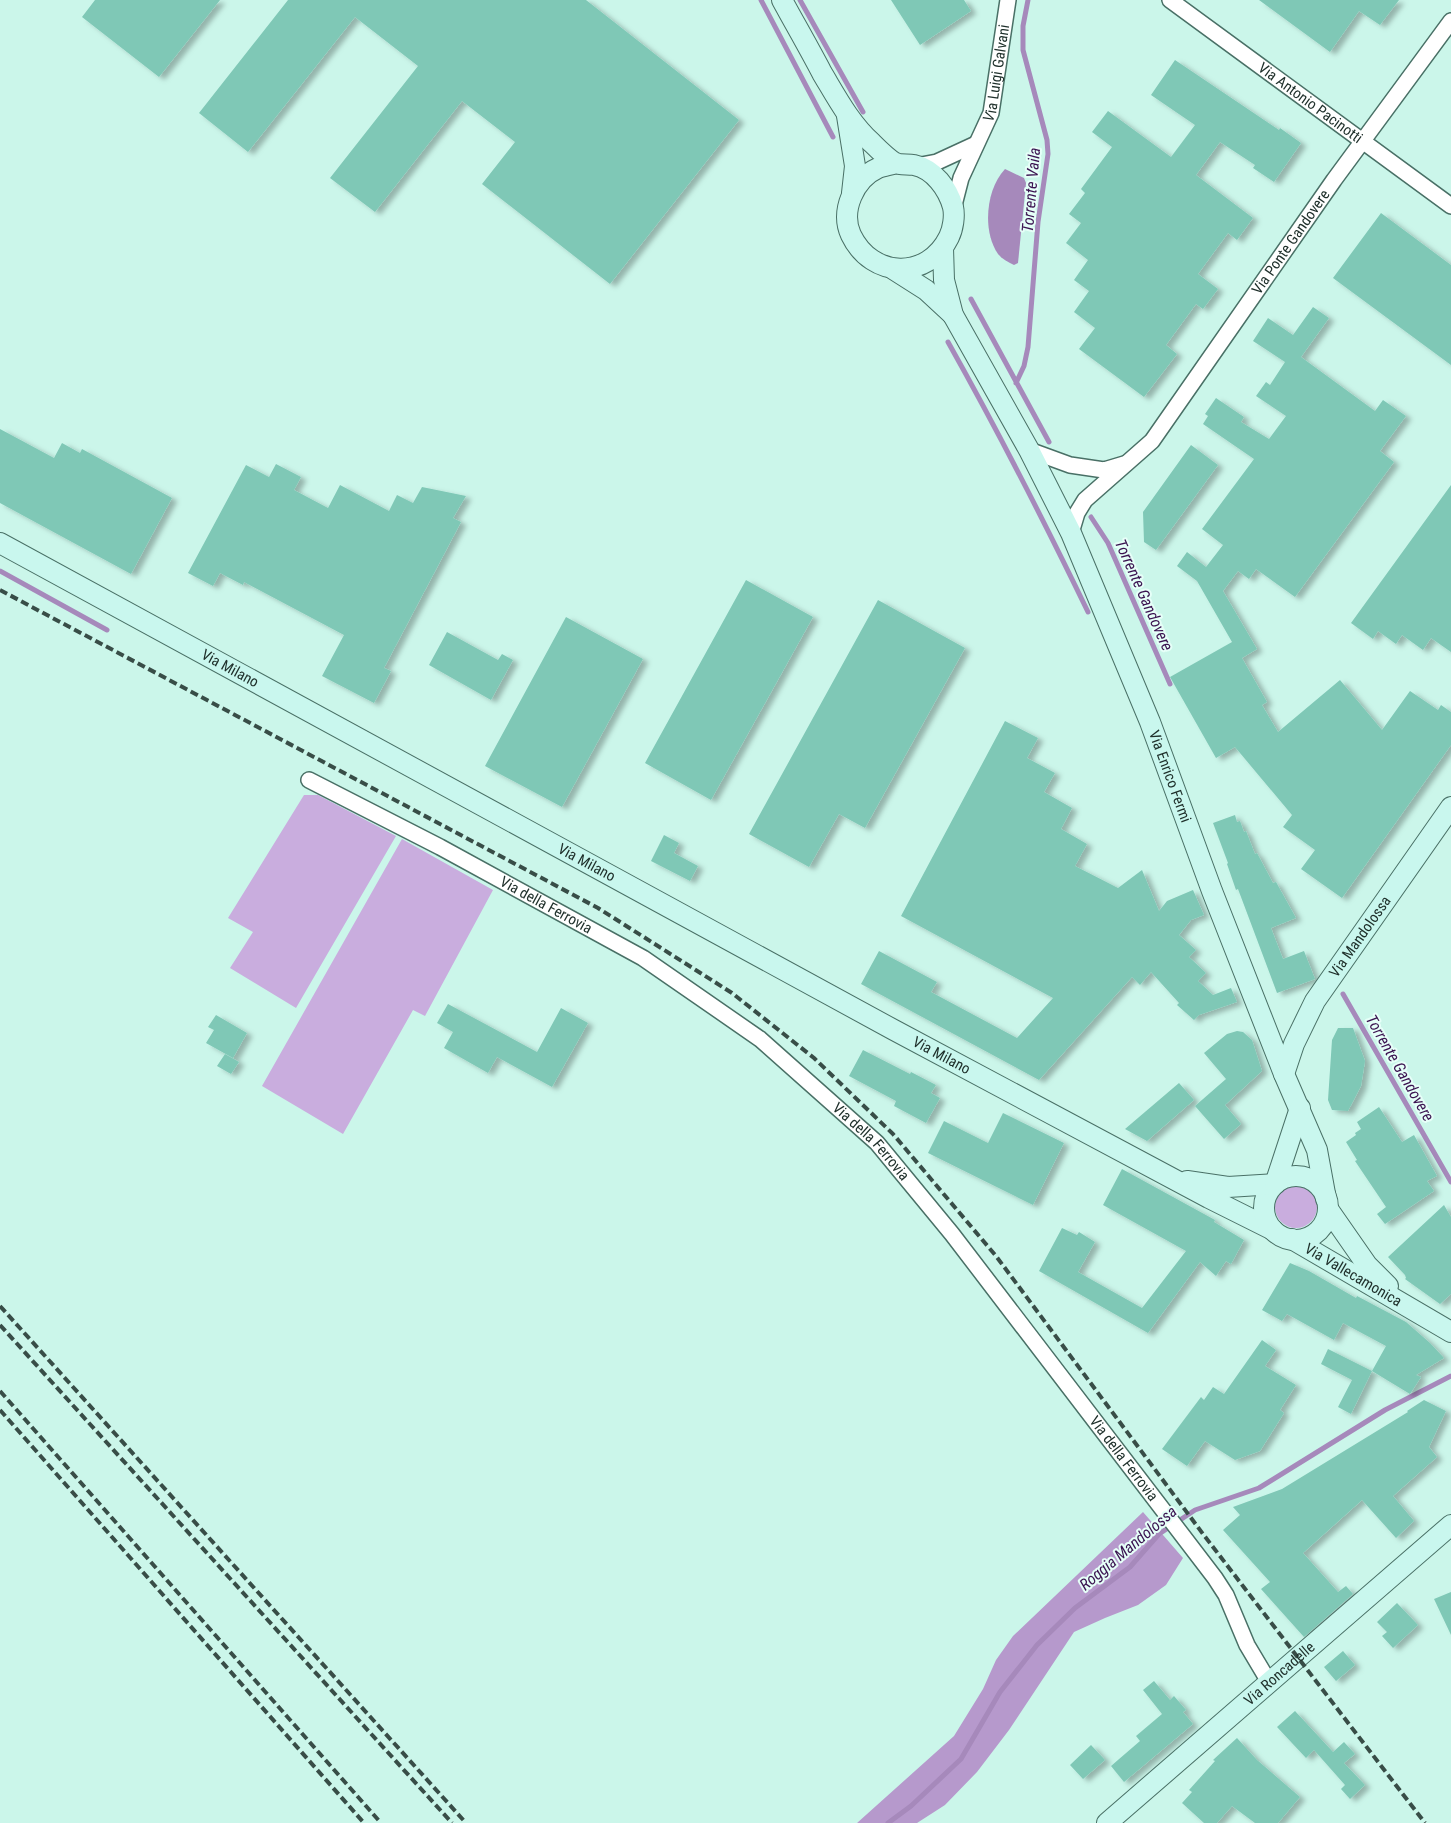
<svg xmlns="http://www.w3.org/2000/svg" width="1451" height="1823" font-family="'Roboto Condensed',sans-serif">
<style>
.green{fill:#c9adde}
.forest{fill:#b699cc}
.water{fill:#a689bb}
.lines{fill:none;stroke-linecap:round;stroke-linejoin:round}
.stream{stroke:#a689bb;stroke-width:5}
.building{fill:#7fc8b6;filter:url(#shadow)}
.street-casing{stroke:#497066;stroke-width:18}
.secondary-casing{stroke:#497066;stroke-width:22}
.street{stroke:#fff;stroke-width:15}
.secondary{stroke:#c9f7ee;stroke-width:20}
.rail{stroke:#384d47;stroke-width:4;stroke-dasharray:8 4;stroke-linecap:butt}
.labels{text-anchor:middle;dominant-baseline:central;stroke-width:4;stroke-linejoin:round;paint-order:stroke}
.street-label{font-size:15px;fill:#20312c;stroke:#e6fff8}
.water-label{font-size:16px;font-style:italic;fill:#3a1350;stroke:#e6fff8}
</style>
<defs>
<filter id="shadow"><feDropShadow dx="5.5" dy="3" stdDeviation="2.5" flood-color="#0004"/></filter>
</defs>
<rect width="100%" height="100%" fill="#cbf6ea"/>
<path class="green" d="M 304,795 L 318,795 L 396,836 L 296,1008 L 230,968 L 253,932 L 228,918 Z
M 402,839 L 493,890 L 425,1016 L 413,1010 L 343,1134 L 262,1086 Z
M1275 1207a21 21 0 1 1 42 0a21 21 0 1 1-42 0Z"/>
<path class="forest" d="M 1143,1512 L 1183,1558 L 1166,1585 L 1138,1605 L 1105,1618 L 1074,1632 L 1009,1730 L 977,1772 L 945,1805 L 917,1823 L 857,1823 L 954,1736 L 983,1689 L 996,1660 L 1013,1636 Z"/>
<path class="water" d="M 1005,169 L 1024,178 L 1026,183 L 1018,263 L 1014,265 C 1008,262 1002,259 998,254 C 982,231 986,189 1005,169 Z"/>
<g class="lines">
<path class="stream" d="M 761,0 L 833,137
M 800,0 L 863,112
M 971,299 L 1049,442
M 948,342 C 998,431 1044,521 1088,612
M 1016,383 L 1024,366 L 1028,347 L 1038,222 L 1048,154 L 1047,140 L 1023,50 L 1023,26 L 1028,0
M 1091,517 L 1108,543 L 1170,684
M 0,571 L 107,630
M 1343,994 L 1451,1182
M 888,1823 L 911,1806 L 961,1759 L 1000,1692 L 1037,1645 L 1075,1608 L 1130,1567 L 1159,1534 L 1195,1510 L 1259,1488 L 1385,1410 L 1451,1376"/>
</g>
<path class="building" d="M 95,0 L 220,0 L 159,77 L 82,17 Z
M 288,0 L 586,0 L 739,120 L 610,284 L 482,184 L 515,142 L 462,101 L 375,212 L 330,178 L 418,66 L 355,17 L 248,152 L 199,113 Z
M 891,0 L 964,0 L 971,11 L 920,45 Z
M 1259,0 L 1399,0 L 1380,25 L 1359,11 L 1330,52 Z
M 1175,60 L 1279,130 L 1280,128 L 1301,143 L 1274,182 L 1253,168 L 1255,165 L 1220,142 L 1196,175 L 1253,218 L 1237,240 L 1228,233 L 1198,274 L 1218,289 L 1203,309 L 1196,304 L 1166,345 L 1177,354 L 1144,397 L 1079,349 L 1095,328 L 1074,312 L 1089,291 L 1074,280 L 1088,260 L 1066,243 L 1081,223 L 1069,214 L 1085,193 L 1081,189 L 1112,147 L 1092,132 L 1108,111 L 1171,157 L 1195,125 L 1151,95 Z
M 1381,213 L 1451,265 L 1451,365 L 1333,278 Z
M 1313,307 L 1329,318 L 1301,357 L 1375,411 L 1383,400 L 1406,416 L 1380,451 L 1394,462 L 1295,597 L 1256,569 L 1249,579 L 1238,571 L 1223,591 L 1257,649 L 1242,658 L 1267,702 L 1262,705 L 1278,732 L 1340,680 L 1382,730 L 1410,691 L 1438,710 L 1441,705 L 1451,712 L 1451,745 L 1342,898 L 1301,869 L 1315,850 L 1283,827 L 1292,815 L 1235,747 L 1216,758 L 1170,677 L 1232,642 L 1197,581 L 1177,566 L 1187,552 L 1206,567 L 1223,545 L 1202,529 L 1254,459 L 1203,424 L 1208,416 L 1205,414 L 1216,398 L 1244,417 L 1241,422 L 1269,439 L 1286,416 L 1256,396 L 1266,382 L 1270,385 L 1285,362 L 1253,341 L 1268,318 L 1293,335 Z
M 0,429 L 54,458 L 62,443 L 80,453 L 82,449 L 172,498 L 131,574 L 0,503 Z
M 1191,445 L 1218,465 L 1156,550 L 1144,542 L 1143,512 Z
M 276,464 L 301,477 L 294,490 L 328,508 L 340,485 L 389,511 L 397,495 L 413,503 L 422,487 L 466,496 L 453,518 L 461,522 L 384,668 L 391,671 L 374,703 L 322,676 L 344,635 L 244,582 L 243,585 L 220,573 L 213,586 L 188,573 L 246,465 L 269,477 Z
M 1451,485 L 1451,652 L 1431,638 L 1423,650 L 1402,635 L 1396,644 L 1378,631 L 1373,639 L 1351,623 Z
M 746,580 L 813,617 L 711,800 L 645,763 Z
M 878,600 L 965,648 L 865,828 L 839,814 L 809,867 L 749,834 Z
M 566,617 L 643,659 L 562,807 L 485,766 Z
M 447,632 L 498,660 L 502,654 L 513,660 L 491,700 L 429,665 Z
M 1005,721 L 1038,738 L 1027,758 L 1055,773 L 1044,792 L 1072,808 L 1061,829 L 1087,844 L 1075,866 L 1118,888 L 1142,870 L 1159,911 L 1167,901 L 1193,890 L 1204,915 L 1191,920 L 1179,935 L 1196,950 L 1189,957 L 1206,973 L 1198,981 L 1213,995 L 1231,988 L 1237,1002 L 1199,1015 L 1194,1020 L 1177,1005 L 1179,1003 L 1151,972 L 1140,985 L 1132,977 L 1039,1080 L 861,984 L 879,951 L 937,982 L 931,992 L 1017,1038 L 1053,998 L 901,916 Z
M 1235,815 L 1237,822 L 1240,821 L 1244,832 L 1246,831 L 1255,854 L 1257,853 L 1273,883 L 1276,882 L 1296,918 L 1271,928 L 1283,959 L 1304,951 L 1315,979 L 1277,993 L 1238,889 L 1236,890 L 1227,864 L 1228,863 L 1213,823 Z
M 664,835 L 679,843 L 674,853 L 698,866 L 690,881 L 651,861 Z
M 448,1004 L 537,1052 L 561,1008 L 588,1023 L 552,1087 L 497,1057 L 488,1073 L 444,1048 L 453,1032 L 437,1023 Z
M 216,1015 L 247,1033 L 233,1058 L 206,1043 L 214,1030 L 208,1027 Z
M 1338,1028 L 1353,1028 L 1365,1061 L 1361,1086 L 1348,1111 L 1332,1110 L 1328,1100 L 1332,1040 Z
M 1237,1031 L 1243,1032 L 1252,1040 L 1262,1071 L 1225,1105 L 1241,1124 L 1224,1139 L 1195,1106 L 1226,1079 L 1204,1053 L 1227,1034 Z
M 863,1050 L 910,1074 L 911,1072 L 936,1085 L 931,1093 L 940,1098 L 926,1123 L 894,1106 L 896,1101 L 849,1076 Z
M 225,1054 L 239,1062 L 231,1074 L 217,1066 Z
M 1179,1083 L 1194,1100 L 1147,1141 L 1125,1129 Z
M 1379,1107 L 1402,1142 L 1414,1135 L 1437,1176 L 1427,1181 L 1434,1191 L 1385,1224 L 1377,1214 L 1386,1207 L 1355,1161 L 1357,1160 L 1346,1142 L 1356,1135 L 1355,1133 L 1361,1129 L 1357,1122 Z
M 1003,1113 L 1064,1143 L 1033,1205 L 928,1153 L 944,1121 L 988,1143 Z
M 1122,1169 L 1215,1220 L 1214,1222 L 1244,1240 L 1231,1264 L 1226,1261 L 1216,1276 L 1200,1262 L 1148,1333 L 1039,1271 L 1062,1228 L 1077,1235 L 1079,1232 L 1095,1242 L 1078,1272 L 1142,1308 L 1186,1251 L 1103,1205 Z
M 1444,1205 L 1451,1217 L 1451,1294 L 1440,1304 L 1405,1279 L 1406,1278 L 1405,1275 L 1388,1257 Z
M 1290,1263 L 1309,1271 L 1356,1298 L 1357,1296 L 1406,1322 L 1430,1343 L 1444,1358 L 1416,1375 L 1421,1377 L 1410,1394 L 1372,1371 L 1386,1346 L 1343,1323 L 1334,1340 L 1287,1314 L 1282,1321 L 1262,1310 Z
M 1262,1340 L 1276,1350 L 1265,1366 L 1296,1385 L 1280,1410 L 1284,1413 L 1260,1451 L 1235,1460 L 1205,1441 L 1187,1466 L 1162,1449 L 1201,1397 L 1204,1400 L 1213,1387 L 1224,1394 Z
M 1328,1349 L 1372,1371 L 1351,1414 L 1338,1407 L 1352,1380 L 1321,1364 Z
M 1424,1400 L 1446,1411 L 1429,1447 L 1437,1457 L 1393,1496 L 1414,1521 L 1396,1538 L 1362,1500 L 1303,1553 L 1338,1592 L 1346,1586 L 1353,1594 L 1304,1637 L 1261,1589 L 1270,1582 L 1223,1530 L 1240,1515 L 1233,1507 L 1282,1489 L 1408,1412 L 1407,1411 Z
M 1451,1592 L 1451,1635 L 1434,1599 Z
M 1397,1603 L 1418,1625 L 1393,1648 L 1382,1636 L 1387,1632 L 1377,1622 Z
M 1343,1651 L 1355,1665 L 1336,1681 L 1324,1667 Z
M 1154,1681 L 1170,1700 L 1174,1696 L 1186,1710 L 1183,1712 L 1193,1724 L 1124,1782 L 1111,1766 L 1140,1741 L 1136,1736 L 1162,1714 L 1143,1690 Z
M 1295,1711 L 1333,1752 L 1344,1742 L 1355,1754 L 1344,1763 L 1365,1785 L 1350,1799 L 1341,1789 L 1345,1785 L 1314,1750 L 1306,1758 L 1277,1727 Z
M 1237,1738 L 1257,1760 L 1300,1797 L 1278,1823 L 1255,1823 L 1232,1806 L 1217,1823 L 1204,1823 L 1182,1803 L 1192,1792 L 1189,1790 L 1215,1761 L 1213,1760 Z
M 1091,1745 L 1105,1760 L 1083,1779 L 1070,1765 Z"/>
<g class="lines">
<defs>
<g id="street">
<path id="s1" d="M 1170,0 L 1451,206"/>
<path d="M 916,166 L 937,162 L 976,144"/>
<path id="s2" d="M 953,209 L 961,178 L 991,113 L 1008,0"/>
<path d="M 1029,450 L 1070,465 L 1104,470 L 1124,464"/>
<path id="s3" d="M 1071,533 L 1077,513 L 1085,500 L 1152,441 L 1334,180 L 1451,21"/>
<path id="s4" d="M 309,780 L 440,847 L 643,958 L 760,1039 L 877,1143 L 952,1234 L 1215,1578 L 1226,1595 L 1247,1645 L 1269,1682"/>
</g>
<g id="secondary">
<path d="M 782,0 C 795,24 809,48 822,73 C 837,98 850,123 872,143 C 879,150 887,158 895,163 C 900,165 908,164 914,165 C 934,169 948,189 953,207 C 955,216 953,229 949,237 C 928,280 872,279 851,235 C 840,211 854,179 878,168 C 883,166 890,165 896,163"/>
<path d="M 847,116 L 855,166 L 852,193"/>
<path id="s5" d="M 943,248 L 944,280 L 953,315 L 1029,450 L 1071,533 L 1150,722 L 1212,891 L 1284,1074 L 1317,1150 L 1326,1199"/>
<path d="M 893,269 L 926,290 L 953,315"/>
<path id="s6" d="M 0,543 L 894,1030 L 1209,1198 L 1273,1230"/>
<path id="s7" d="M 1284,1074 L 1294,1044 L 1315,1001 L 1451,807"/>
<circle cx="1296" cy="1208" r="32"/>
<path d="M 1187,1181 L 1228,1187 L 1275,1184"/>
<path d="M 1275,1184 L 1300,1108"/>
<path d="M 1328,1209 L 1367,1265 L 1388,1286"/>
<path id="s8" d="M 1292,1239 L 1451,1332"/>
<path id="s9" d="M 1107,1823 L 1451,1525"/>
</g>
</defs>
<use href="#street" class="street-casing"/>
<use href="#secondary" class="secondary-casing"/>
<use href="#street" class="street"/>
<use href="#secondary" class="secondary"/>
<path class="rail" d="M 0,590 L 598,908 L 732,993 L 814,1058 L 893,1134 L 996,1256 L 1203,1534 L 1425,1823
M 0,1306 L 466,1823
M 0,1325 L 452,1823
M 0,1391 L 381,1823
M 0,1410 L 364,1823"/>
</g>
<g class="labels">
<g class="street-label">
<text stroke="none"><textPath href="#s2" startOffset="144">Via Luigi Galvani</textPath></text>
<text stroke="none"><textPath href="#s1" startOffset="174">Via Antonio Pacinotti</textPath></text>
<text stroke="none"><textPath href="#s3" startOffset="368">Via Ponte Gandovere</textPath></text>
<text stroke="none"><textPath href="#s6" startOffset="262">Via Milano</textPath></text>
<text stroke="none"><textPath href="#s5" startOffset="579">Via Enrico Fermi</textPath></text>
<text stroke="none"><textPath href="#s6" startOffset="668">Via Milano</textPath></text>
<text stroke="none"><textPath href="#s4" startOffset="268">Via della Ferrovia</textPath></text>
<text stroke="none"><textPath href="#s7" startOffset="158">Via Mandolossa</textPath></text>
<text stroke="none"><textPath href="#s6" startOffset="1072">Via Milano</textPath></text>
<text stroke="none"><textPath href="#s4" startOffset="672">Via della Ferrovia</textPath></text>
<text stroke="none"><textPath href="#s8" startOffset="71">Via Vallecamonica</textPath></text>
<text stroke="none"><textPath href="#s4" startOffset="1078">Via della Ferrovia</textPath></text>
<text stroke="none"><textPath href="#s9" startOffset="228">Via Roncadelle</textPath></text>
</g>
<g class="water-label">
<text transform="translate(1031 190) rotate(-85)">Torrente Vaila</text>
<text transform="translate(1144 595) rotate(66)">Torrente Gandovere</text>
<text transform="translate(1400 1068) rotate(60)">Torrente Gandovere</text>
<text transform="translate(1128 1548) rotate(-40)">Roggia Mandolossa</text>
</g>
</g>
</svg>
